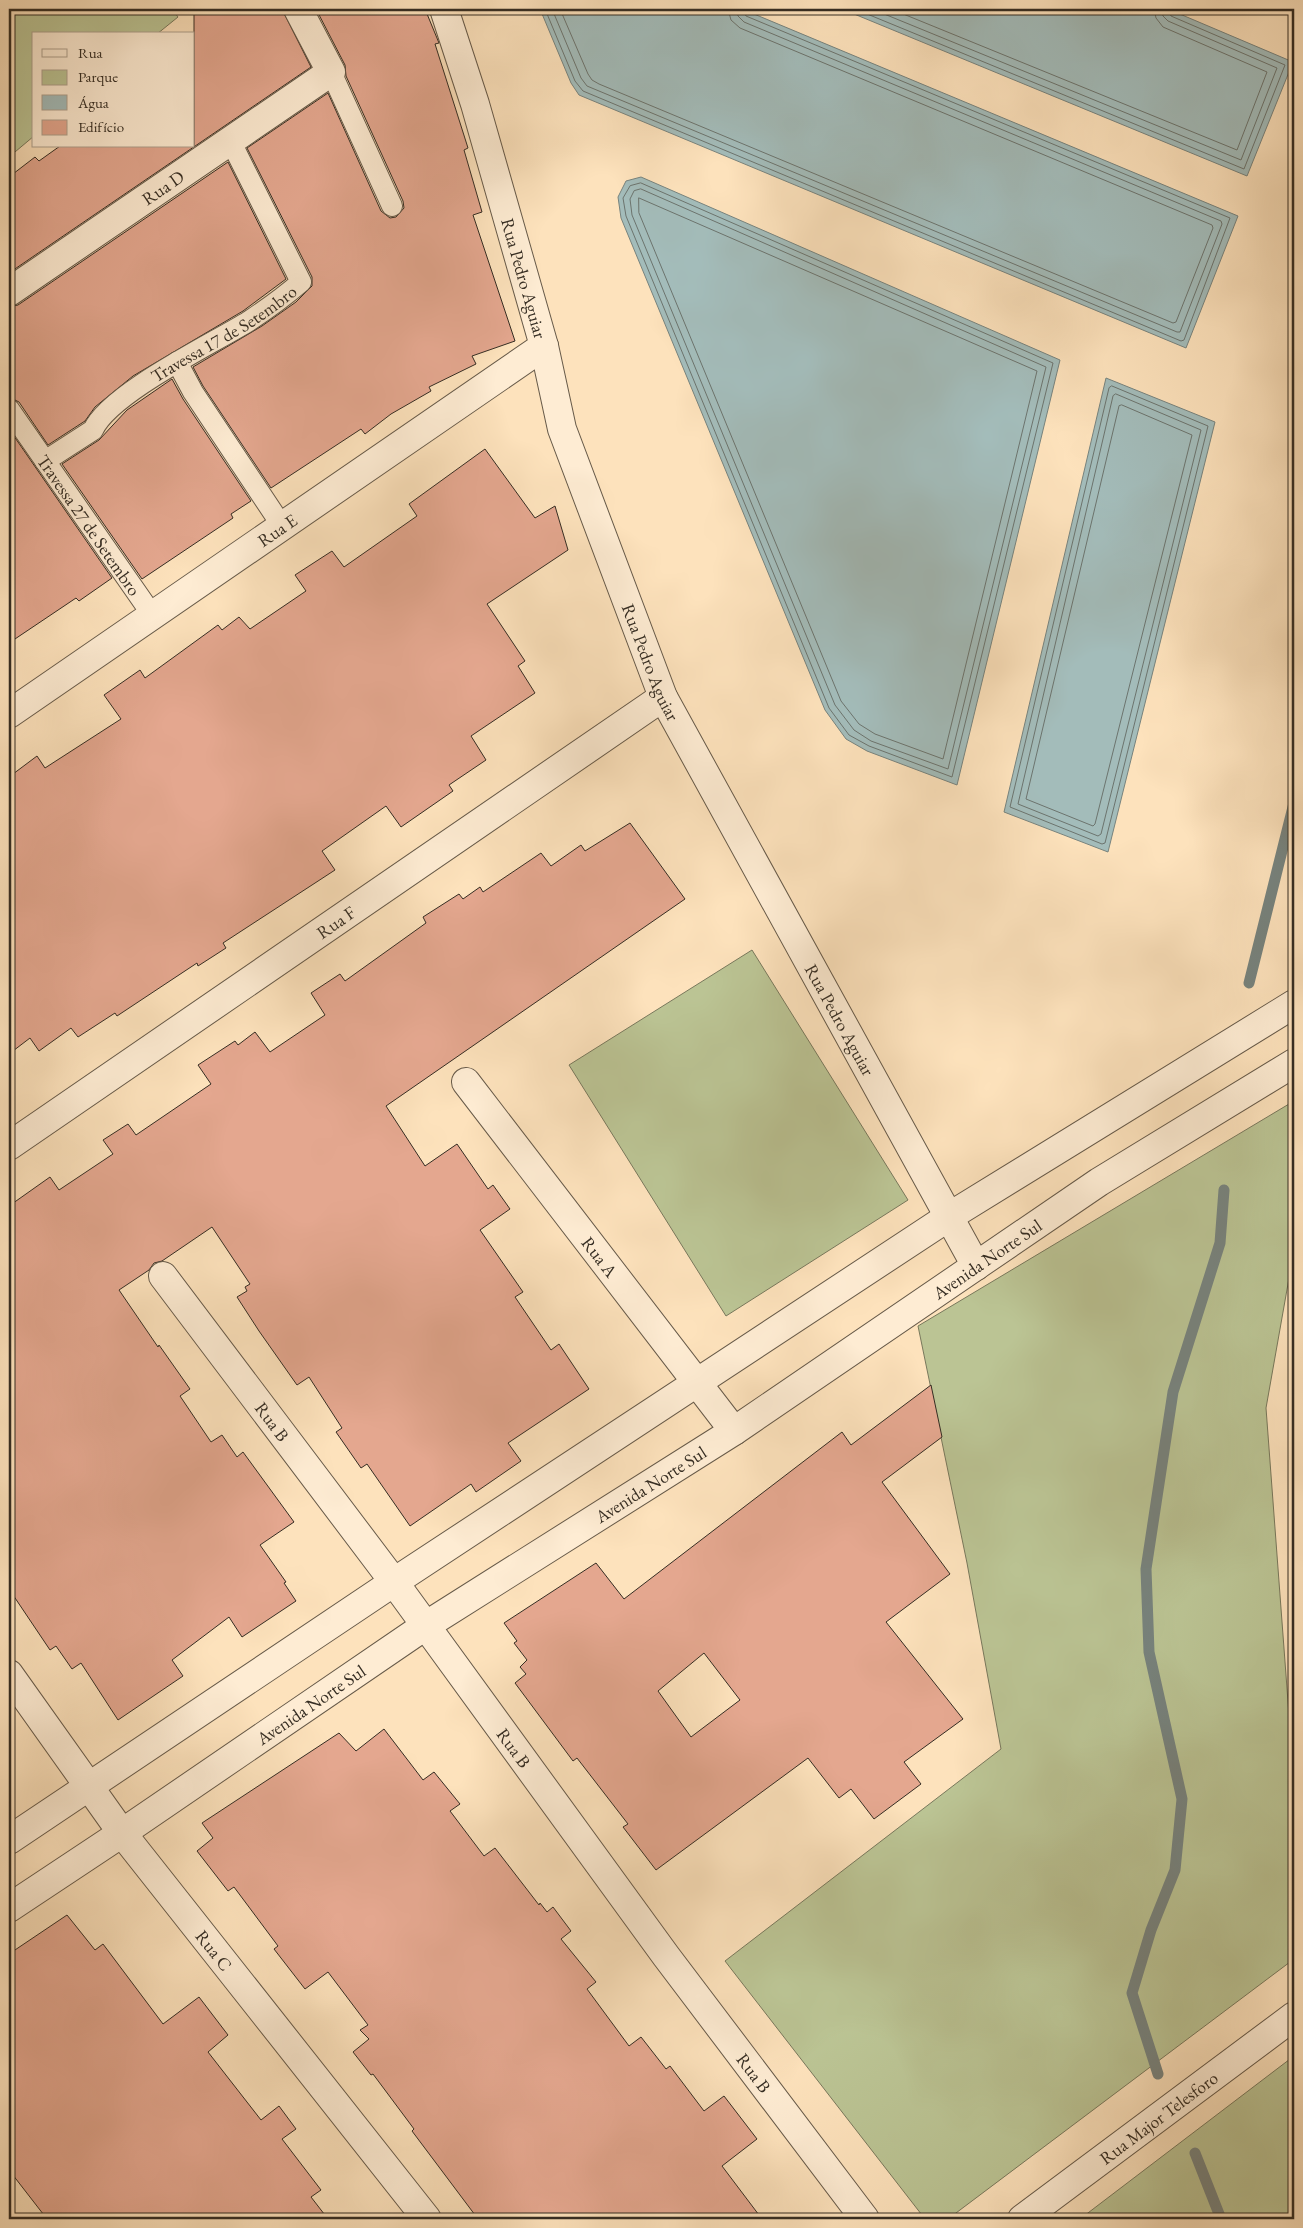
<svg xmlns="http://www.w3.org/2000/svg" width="1303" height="2228" font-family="'EB Garamond',serif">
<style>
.green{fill:#bbc494;stroke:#78785c}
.water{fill:#a3bcba;stroke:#77837e}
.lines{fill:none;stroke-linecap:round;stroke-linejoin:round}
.shore{stroke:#6c746e;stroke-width:1}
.stream{stroke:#77837e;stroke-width:11}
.building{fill:#e4a78f;stroke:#352d23;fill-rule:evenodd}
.service-casing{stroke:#675a49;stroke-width:22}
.minor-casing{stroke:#675a49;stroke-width:30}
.service{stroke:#feecd3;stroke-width:20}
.minor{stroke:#feecd3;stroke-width:28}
.labels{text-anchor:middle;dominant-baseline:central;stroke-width:4;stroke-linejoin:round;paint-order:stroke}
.street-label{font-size:18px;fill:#352d23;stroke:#feecd3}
</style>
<rect width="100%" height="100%" fill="#fde2bc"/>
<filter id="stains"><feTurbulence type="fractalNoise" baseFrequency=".004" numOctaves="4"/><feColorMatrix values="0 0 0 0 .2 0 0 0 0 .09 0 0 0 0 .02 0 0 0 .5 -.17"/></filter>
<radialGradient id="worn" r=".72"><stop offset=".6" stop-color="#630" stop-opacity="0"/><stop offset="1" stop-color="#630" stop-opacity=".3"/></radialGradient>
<path class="green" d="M 9,9 L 172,9 L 178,17 L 157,34 L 34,34 L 34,136 L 9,157 Z
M 752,950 L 908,1200 L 726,1316 L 569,1065 Z
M 1294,1101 L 1294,1250 L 1266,1408 L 1294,1782 L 1294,1959 L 948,2219 L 925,2219 L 725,1961 L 1001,1749 L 967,1563 L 918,1326 Z
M 1294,2056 L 1294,2219 L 1080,2219 Z"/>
<path class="water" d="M 540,9 L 742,9 L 1238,216 L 1186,348 L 579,95 L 571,83 Z
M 842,9 L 1168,9 L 1293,62 L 1247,176 Z
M 641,177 L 1060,360 L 957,785 L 867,751 L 846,739 L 825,710 L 621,218 L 618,197 L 626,181 Z
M 1106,378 L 1215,422 L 1108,852 L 1004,812 Z"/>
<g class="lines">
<path class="shore" d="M 545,9 L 575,81 L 583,91 L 1181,341 L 1184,340 L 1230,218 L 746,16 L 742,9
M 552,9 L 581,78 L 587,86 L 1177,332 L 1180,332 L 1222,224 L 1221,221 L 744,22 L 738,16 L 736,9
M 560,9 L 588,74 L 592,80 L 599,84 L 1173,323 L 1176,322 L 1213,228 L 1212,225 L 740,28 L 731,20 L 728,9
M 855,9 L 1244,169 L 1285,65 L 1171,16 L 1168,9
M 872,9 L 1241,160 L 1277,68 L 1168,21 L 1163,16 L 1161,9
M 891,9 L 1237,150 L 1267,72 L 1163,27 L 1156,18 L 1154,9
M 641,183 L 1053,363 L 952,777 L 869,746 L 849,735 L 829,708 L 626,216 L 623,198 L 630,186 Z
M 641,189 L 1046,367 L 948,769 L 871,741 L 854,730 L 835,705 L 632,215 L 630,199 L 634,191 Z
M 639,198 L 1037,371 L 943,759 L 875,734 L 859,724 L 841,701 L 639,213 Z
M 1112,386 L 1208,426 L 1105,843 L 1102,844 L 1010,807 L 1109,388 Z
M 1116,394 L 1201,430 L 1101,834 L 1098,836 L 1018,804 L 1113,396 Z
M 1122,405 L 1192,435 L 1095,824 L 1093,826 L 1026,799 L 1119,406 Z"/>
<path class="stream" d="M 1249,983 L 1294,803
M 1158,2074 L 1132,1993 L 1151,1930 L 1175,1870 L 1182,1799 L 1149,1652 L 1146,1569 L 1173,1392 L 1220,1243 L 1224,1190
M 1195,2153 L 1221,2219"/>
</g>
<path class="building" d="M 194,9 L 282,9 L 311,67 L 9,273 L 9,177 L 35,157 L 39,161 L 60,146 L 194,146 Z
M 316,9 L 425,9 L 439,43 L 435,44 L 468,148 L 464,150 L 482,212 L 473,215 L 515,341 L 472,356 L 476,364 L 429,387 L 431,391 L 391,414 L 365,434 L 361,429 L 271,488 L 203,386 L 193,367 L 262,326 L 296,302 L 312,286 L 312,277 L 247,148 L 328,93 L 381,211 L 390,218 L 396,217 L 404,208 L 403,201 L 346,76 L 345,65 Z
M 228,162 L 286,279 L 243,311 L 133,376 L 95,407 L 85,421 L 48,445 L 19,402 L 9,397 L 9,307 L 18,305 Z
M 172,379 L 183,399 L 251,501 L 231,514 L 233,518 L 142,579 L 62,464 L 99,440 L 127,410 Z
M 9,429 L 112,578 L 79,601 L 76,598 L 9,643 Z
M 485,449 L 535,518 L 555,506 L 568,550 L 487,604 L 525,661 L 518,666 L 535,693 L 471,736 L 486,760 L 449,785 L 453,791 L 401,827 L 386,806 L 322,851 L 335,870 L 223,943 L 226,948 L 198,966 L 197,963 L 117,1016 L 115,1013 L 78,1037 L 71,1028 L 39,1051 L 30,1038 L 9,1054 L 9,777 L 37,756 L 45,768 L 121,719 L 104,695 L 140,670 L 145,678 L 218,625 L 222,630 L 239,617 L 250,629 L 306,591 L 295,575 L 332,551 L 344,567 L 417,516 L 409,504 Z
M 630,823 L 685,899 L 386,1106 L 425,1166 L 457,1144 L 488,1189 L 493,1185 L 510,1209 L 480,1230 L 523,1292 L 515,1297 L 551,1350 L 559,1344 L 589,1389 L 508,1443 L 521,1461 L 476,1492 L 471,1484 L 410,1526 L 367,1464 L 361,1468 L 336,1432 L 342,1428 L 309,1377 L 297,1385 L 259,1331 L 237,1297 L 247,1291 L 245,1287 L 250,1284 L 212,1227 L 162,1261 L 154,1263 L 149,1270 L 119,1290 L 158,1347 L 159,1345 L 190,1389 L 180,1396 L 211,1442 L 222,1435 L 237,1457 L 243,1452 L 294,1522 L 260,1545 L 286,1582 L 284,1583 L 296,1601 L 242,1637 L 229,1617 L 172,1660 L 183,1676 L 118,1720 L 81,1663 L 72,1669 L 56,1646 L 50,1650 L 9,1589 L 9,1206 L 50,1177 L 59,1190 L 113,1154 L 103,1140 L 128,1124 L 136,1135 L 211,1084 L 198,1065 L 235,1041 L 238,1045 L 255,1032 L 270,1052 L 325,1015 L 311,993 L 340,974 L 345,981 L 426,923 L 423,917 L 459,894 L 463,899 L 480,887 L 483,892 L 541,853 L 551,866 L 581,845 L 585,851 Z
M 931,1385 L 942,1437 L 882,1482 L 950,1574 L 886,1622 L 963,1719 L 904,1762 L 921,1784 L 874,1819 L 851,1789 L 839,1798 L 808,1758 L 656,1870 L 623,1827 L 628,1824 L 577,1758 L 573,1761 L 515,1683 L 526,1674 L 520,1667 L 527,1660 L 514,1643 L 517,1641 L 504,1623 L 596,1563 L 624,1599 L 842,1432 L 851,1445 ZM 704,1653 L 740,1700 L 691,1737 L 658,1691 Z
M 384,1729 L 423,1780 L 434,1772 L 460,1804 L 450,1811 L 484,1856 L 495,1848 L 539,1905 L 540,1903 L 547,1912 L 553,1907 L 571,1931 L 561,1939 L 596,1982 L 587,1989 L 629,2046 L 641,2037 L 666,2069 L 670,2066 L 704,2111 L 724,2096 L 757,2139 L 722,2166 L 762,2219 L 478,2219 L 412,2131 L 414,2129 L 373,2074 L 371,2075 L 353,2052 L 369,2039 L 360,2030 L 368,2025 L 328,1972 L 305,1989 L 274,1949 L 278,1946 L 234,1887 L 228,1891 L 197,1851 L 213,1838 L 202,1823 L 339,1733 L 356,1751 Z
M 67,1915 L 95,1950 L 103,1944 L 163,2024 L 199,1997 L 228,2035 L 208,2052 L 261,2120 L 279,2106 L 296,2129 L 282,2139 L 321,2190 L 311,2197 L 328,2219 L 47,2219 L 9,2170 L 9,1954 Z"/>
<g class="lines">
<defs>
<g id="service">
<path d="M 331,72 L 392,206"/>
<path d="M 177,362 L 193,392 L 282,526"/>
<path id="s1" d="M 9,409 L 153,616"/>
<path id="s2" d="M 45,461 L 93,430 C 110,393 212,344 249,321 C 267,309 285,296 301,282 L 230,140"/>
</g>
<g id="minor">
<path id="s3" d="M 444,9 L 475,104 L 544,346 L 562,429 L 663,697 L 976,1266"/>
<path id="s4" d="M 9,292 L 331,72 L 298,9"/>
<path id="s5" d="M 9,714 L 544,346"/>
<path id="s6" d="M 466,1082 L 734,1431"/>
<path id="s7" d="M 9,1146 L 663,697"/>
<path id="s8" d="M 163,1276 L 394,1582 L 666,1956 L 865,2219"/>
<path id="s9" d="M 9,1674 L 122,1833 L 427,2219"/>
<path d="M 9,1840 L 394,1582 L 950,1216 L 1294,1004"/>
<path id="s10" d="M 9,1908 L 122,1833 L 425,1626 L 734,1431 L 1099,1182 L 1294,1063"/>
<path id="s11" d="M 1022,2219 L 1294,2016"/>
</g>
</defs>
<use href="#service" class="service-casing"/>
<use href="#minor" class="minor-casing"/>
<use href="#service" class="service"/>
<use href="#minor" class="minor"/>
</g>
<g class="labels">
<g class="street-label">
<text stroke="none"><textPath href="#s4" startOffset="186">Rua D</textPath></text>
<text stroke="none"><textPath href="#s3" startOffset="281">Rua Pedro Aguiar</textPath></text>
<text stroke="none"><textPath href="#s2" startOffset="221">Travessa 17 de Setembro</textPath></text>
<text stroke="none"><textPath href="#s1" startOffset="141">Travessa 27 de Setembro</textPath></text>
<text stroke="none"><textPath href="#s5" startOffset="325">Rua E</textPath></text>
<text stroke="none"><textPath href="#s3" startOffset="686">Rua Pedro Aguiar</textPath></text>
<text stroke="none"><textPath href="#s7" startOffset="396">Rua F</textPath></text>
<text stroke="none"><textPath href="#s3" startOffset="1091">Rua Pedro Aguiar</textPath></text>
<text stroke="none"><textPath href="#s6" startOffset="220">Rua A</textPath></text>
<text stroke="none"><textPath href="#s10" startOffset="1174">Avenida Norte Sul</textPath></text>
<text stroke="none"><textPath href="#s8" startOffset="182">Rua B</textPath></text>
<text stroke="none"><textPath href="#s10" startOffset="769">Avenida Norte Sul</textPath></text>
<text stroke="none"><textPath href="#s10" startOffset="364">Avenida Norte Sul</textPath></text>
<text stroke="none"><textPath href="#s8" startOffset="588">Rua B</textPath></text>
<text stroke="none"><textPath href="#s9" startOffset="344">Rua C</textPath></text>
<text stroke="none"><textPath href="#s8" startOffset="992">Rua B</textPath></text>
<text stroke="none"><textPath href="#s11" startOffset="170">Rua Major Telesforo</textPath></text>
</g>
</g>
<rect width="1303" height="2228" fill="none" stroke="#fde2bc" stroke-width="30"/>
<rect x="10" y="10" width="1283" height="2208" fill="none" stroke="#352d23" stroke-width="2.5"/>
<rect x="15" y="15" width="1273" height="2198" fill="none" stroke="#352d23"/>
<rect x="32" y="32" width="162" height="115" fill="#feecd3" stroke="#aea08d"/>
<rect x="42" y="49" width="25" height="8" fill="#feecd3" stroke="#aea08d"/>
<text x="78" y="58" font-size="15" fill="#352d23">Rua</text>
<rect x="42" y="70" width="25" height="15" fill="#bbc494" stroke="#aea08d"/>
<text x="78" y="82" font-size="15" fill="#352d23">Parque</text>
<rect x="42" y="95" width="25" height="15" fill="#a3bcba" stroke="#aea08d"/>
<text x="78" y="108" font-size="15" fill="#352d23">Água</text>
<rect x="42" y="120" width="25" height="15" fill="#e4a78f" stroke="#aea08d"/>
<text x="78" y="132" font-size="15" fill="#352d23">Edifício</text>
<rect width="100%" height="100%" filter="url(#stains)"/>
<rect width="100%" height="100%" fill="url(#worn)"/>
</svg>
